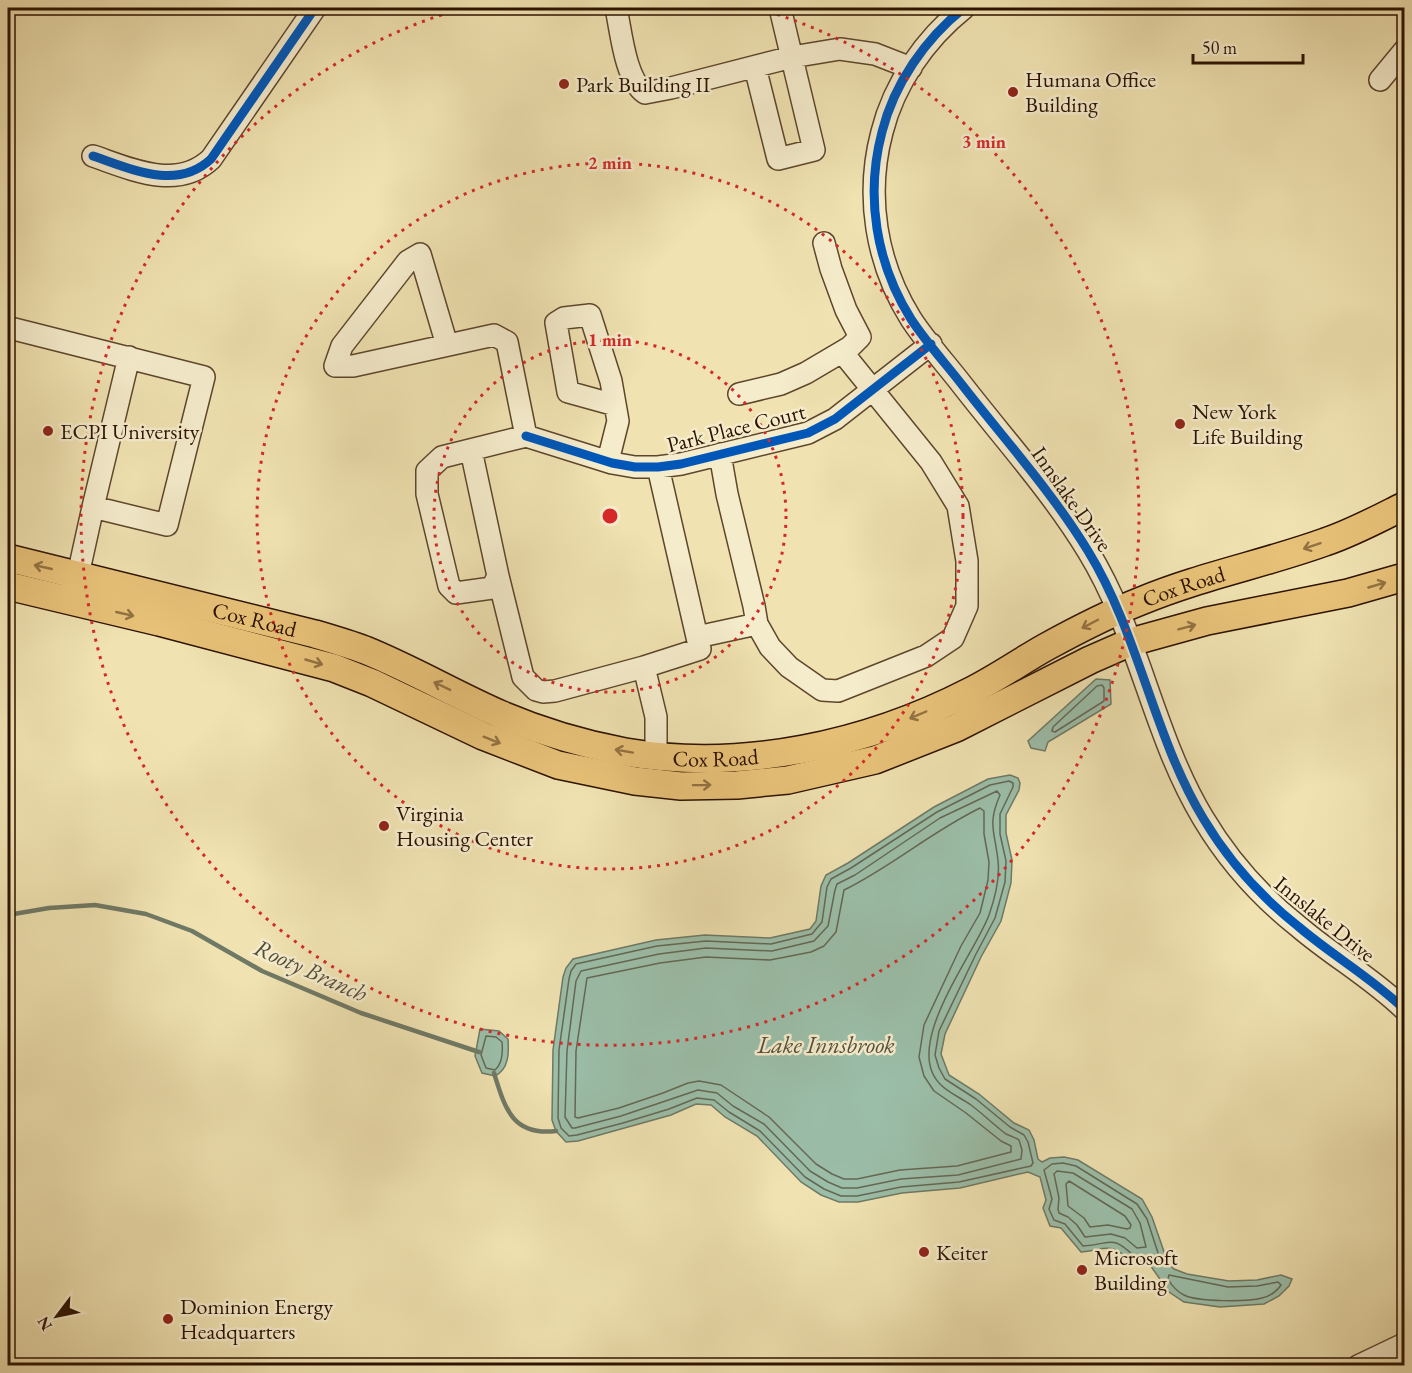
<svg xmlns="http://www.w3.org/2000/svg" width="1412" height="1373" font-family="'EB Garamond',serif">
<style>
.water{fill:#9bbea9;stroke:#6f7965;stroke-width:1.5}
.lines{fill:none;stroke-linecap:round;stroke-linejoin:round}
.shore{stroke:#646854;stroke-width:1.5}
.stream{stroke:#6f7965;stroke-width:4.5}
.minor-casing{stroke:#5d462c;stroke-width:24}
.major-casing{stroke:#2c1200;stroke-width:30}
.minor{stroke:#f5eccc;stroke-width:21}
.major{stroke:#e8c178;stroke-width:27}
.cycleway-casing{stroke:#f5eccc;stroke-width:13}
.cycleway{stroke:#0057b8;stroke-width:9}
.oneway{stroke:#937242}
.ring{fill:none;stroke:#d62828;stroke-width:3;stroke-dasharray:3 6}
.poi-dot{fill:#8f2418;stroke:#f5eccc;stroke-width:2}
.labels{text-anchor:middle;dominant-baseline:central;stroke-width:5;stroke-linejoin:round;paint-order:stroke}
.poi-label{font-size:22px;fill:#2c1200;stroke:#f5eccc;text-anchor:start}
.street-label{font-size:22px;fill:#2c1200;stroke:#f5eccc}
.water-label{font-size:24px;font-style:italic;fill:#534e3b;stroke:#f5eccc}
.centre{fill:#d62828;stroke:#f5eccc;stroke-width:3}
.ring-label{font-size:18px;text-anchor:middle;font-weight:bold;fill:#d62828;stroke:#f5eccc;stroke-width:5;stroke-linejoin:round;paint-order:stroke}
</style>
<rect width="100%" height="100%" fill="#f0e2b1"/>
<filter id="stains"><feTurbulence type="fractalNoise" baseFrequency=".00333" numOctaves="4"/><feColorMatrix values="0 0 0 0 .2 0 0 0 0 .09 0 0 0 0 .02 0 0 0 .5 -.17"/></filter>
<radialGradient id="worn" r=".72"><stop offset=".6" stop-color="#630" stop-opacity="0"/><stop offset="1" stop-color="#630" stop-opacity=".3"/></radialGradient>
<path class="water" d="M 1096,679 L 1110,680 L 1111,704 L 1048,742 L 1045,751 L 1031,748 L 1028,741 Z
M 1010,775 L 1018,778 L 1020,783 L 1019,790 L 1006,815 L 1006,833 L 1012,860 L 1011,883 L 1001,921 L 981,957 L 945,1034 L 941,1054 L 949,1075 L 979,1094 L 1014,1123 L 1029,1130 L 1034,1140 L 1038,1159 L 1042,1162 L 1050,1158 L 1064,1157 L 1078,1160 L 1142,1199 L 1152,1217 L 1168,1263 L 1174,1269 L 1187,1274 L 1229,1281 L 1257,1280 L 1281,1275 L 1292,1279 L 1289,1286 L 1279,1296 L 1264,1304 L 1220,1307 L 1184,1302 L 1169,1292 L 1150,1265 L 1141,1262 L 1132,1263 C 1111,1241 1108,1249 1081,1252 L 1061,1228 L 1050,1226 L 1043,1208 L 1046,1200 L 1040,1177 L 1028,1172 L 960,1188 L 902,1193 L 858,1202 L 839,1202 L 821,1195 L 801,1182 L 757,1136 L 725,1117 L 711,1105 L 696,1104 L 671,1115 L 578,1141 L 566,1142 L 556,1131 L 552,1120 L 553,1050 L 563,977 L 566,968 L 573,959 L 656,940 L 705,935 L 770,938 L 810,929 L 816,921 L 821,886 L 826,875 L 848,863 L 934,807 L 988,779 Z
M 480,1029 L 499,1031 L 508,1039 C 509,1053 509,1069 495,1076 L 482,1073 L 475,1056 Z"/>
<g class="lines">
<path class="shore" d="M 1102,685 L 1104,688 L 1104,701 L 1055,732 L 1052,731 L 1053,727 L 1097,686 Z
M 1009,781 L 1013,783 L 1013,787 L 1000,814 L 1000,834 L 1006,861 L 1005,882 L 995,918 L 976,954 L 939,1031 L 935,1055 L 939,1068 L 945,1079 L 976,1099 L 1010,1127 L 1024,1135 L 1028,1142 L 1033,1163 L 1031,1166 L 959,1182 L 901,1187 L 857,1196 L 841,1196 L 824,1189 L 805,1177 L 760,1131 L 729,1112 L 714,1100 L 697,1098 L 669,1109 L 623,1123 L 577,1135 L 569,1136 L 561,1128 L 558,1118 L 559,1050 L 569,979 L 571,971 L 576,964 L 657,946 L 706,941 L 771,944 L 812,934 L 822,922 L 827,887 L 831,879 L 851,868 L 937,812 L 990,785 Z
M 997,791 L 1000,795 C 987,825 995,831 998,861 C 1000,878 995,898 989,915 C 975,954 900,1047 941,1085 C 949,1093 961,1098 971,1105 C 983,1114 994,1125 1006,1134 C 1010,1136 1015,1137 1019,1140 L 1022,1150 L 1021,1159 L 958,1175 L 901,1179 L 857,1188 L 842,1188 L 828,1182 L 810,1171 L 764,1124 L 733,1106 L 717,1093 L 698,1090 L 621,1116 L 575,1128 L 572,1128 L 565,1117 L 567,1051 L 576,981 L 581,971 L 659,954 L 706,948 L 772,951 L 814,941 L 828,926 L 835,890 L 837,884 L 855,875 L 940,818 Z
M 980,808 L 984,811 L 984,834 L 989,862 L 988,880 L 980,913 L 961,946 L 924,1025 L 919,1057 L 924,1076 L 934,1091 L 966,1113 L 1001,1141 L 1011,1146 L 1011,1152 L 957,1166 L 900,1170 L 857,1179 L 844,1179 L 832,1174 L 816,1164 L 769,1117 L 721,1085 L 699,1081 L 688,1083 L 663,1093 L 619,1108 L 578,1118 L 575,1117 L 576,1051 L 587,978 L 660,963 L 706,957 L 770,960 L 811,952 L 824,946 L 836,932 L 844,890 C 891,867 931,832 980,808 Z
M 486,1036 L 496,1037 L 502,1042 C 503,1052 503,1063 495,1070 L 486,1068 L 481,1055 Z
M 1063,1163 L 1076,1166 L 1137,1204 L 1147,1219 L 1160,1259 L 1159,1262 C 1153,1262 1144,1256 1134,1256 C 1110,1233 1111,1245 1083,1246 L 1065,1224 L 1054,1220 L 1049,1209 L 1052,1199 L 1044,1170 L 1052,1164 Z
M 1057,1171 L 1073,1173 L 1132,1209 L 1140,1223 L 1146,1247 L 1137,1248 L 1125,1238 L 1111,1234 L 1085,1237 L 1077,1225 L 1068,1217 L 1059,1213 L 1058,1209 L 1059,1198 L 1054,1174 Z
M 1069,1181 L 1125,1216 L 1131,1225 L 1130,1228 L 1127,1229 L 1108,1225 L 1090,1227 L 1084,1218 L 1068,1206 L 1066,1184 Z
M 1169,1275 L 1228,1287 L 1257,1286 L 1278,1282 L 1281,1285 C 1277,1291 1270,1296 1262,1298 C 1247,1302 1198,1302 1184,1295 C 1176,1291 1172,1286 1168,1279 Z"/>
<path class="stream" d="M 8,915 L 49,908 L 95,905 L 146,914 L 192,931 L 262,971 L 361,1013 L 479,1052
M 494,1073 C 505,1108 512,1136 556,1131"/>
<defs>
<path id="minor" d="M 616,8 C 621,31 625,79 645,93 L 671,88 L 792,57 L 840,49 L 875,54 L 911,68
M 964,8 C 925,39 894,84 882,132 C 865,196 876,263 911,319 C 926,342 946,364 963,386 C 1005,440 1052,492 1088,551 C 1139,634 1153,735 1203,818 C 1228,860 1261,897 1299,927 C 1333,956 1372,978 1404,1009
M 755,67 L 778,159 L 814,150 L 780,8
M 1380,80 L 1404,51
M 93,156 C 131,169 177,191 211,159 L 315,8
M 10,328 L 204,377 L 167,525 L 93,507 L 129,357
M 447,345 L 420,254 L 408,261 L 342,346 L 335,366 L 353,366 L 494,335 L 507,342 L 526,436
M 739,394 L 781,384 L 806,373 L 845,350
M 526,436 L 612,463 L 635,467 L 658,467 L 681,464 L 808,433 L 835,419 L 931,344
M 471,450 L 498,576 L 492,588 L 456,593 L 449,586 L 427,494 L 427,471 L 442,457 L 526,436
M 720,454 L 727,494 L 754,606 L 757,624 L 770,647 L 789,667 L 822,690 L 838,691 L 926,656 L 953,638 L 967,606 L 967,561 L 958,506 L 931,462 L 847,358 L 845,350 L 850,347 L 860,337 L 846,310 L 831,269 L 824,243
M 608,461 L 618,421 L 611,381 L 590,315 L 564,318 L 556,323 L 568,392 L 615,405
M 658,467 L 697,637 L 757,624
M 498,576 L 523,677 L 536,690 L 543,692 L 555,691 L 644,667 L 656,717 L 656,756
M 73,588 L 78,575 L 93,507
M 644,667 L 700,649 L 697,637
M 1358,1366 L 1404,1344"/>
<g id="major">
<path id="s1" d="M 8,558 L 315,634 C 332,639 349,644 365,650 C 412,669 456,695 502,715 C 542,732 583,744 625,752 C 742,772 866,745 971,691 C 997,678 1021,661 1046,647 C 1077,630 1108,614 1141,601 C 1201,576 1264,564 1325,542 C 1352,533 1378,519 1404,506"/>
<path d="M 8,586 L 159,622 L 334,668 L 372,683 L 483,736 L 558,765 L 635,781 L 681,786 L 737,785 L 788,780 L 875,760 L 956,728 L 1090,660 L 1131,642 L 1207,621 L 1348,593 L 1404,577"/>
</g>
</defs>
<use href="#minor" class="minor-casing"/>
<use href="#major" class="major-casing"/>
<use href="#minor" class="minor"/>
<use href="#major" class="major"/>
<defs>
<path id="cycleway" d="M 964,8 C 925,39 894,84 882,132 C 865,196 876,263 911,319 C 926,342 946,364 963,386 C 1005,440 1052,492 1088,551 C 1139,634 1153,735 1203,818 C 1228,860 1261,897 1299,927 C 1333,956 1372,978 1404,1009
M 93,156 C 131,169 177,191 211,159 L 315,8
M 526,436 L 612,463 L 635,467 L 658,467 L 681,464 L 808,433 L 835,419 L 931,344"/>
</defs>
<use href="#cycleway" class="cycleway-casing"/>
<use href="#cycleway" class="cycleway"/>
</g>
<defs><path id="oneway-shaft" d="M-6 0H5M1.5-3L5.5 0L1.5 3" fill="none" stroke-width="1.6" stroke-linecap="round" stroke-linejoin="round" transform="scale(1.5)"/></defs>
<g class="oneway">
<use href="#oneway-shaft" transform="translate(1312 546) rotate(162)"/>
<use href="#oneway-shaft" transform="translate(43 567) rotate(-167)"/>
<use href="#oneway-shaft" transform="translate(1377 585) rotate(-16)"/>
<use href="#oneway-shaft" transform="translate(125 614) rotate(13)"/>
<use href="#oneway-shaft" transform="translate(1090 624) rotate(152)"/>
<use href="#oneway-shaft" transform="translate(1187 627) rotate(-15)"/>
<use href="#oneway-shaft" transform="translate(314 662) rotate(16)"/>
<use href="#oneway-shaft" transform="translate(442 686) rotate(-154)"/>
<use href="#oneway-shaft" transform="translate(918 715) rotate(157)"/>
<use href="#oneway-shaft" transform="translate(492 740) rotate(22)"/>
<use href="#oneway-shaft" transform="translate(624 751) rotate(-170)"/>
<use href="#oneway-shaft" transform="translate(702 785) rotate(-1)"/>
</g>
<g class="ring">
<circle cx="610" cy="516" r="176"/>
<circle cx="610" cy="516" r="353"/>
<path d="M760 9A529 529 0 1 1 460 9"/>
</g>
<g class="poi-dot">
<circle cx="564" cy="84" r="6"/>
<circle cx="1013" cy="92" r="6"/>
<circle cx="1180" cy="424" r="6"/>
<circle cx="48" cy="431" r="6"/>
<circle cx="384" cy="826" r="6"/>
<circle cx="924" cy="1252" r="6"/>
<circle cx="1082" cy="1270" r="6"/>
<circle cx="168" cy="1319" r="6"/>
</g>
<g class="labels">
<g class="poi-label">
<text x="1025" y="79">Humana Office<tspan x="1025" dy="25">Building</tspan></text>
<text x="576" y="84">Park Building II</text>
<text x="1192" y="411">New York<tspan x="1192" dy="25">Life Building</tspan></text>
<text x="60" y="431">ECPI University</text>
<text x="396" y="813">Virginia<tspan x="396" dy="25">Housing Center</tspan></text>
<text x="936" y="1252">Keiter</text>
<text x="1094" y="1257">Microsoft<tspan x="1094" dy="25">Building</tspan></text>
<text x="180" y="1306">Dominion Energy<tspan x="180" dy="25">Headquarters</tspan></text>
</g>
<g class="street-label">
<text transform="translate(736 428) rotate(-14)">Park Place Court</text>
<text transform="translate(1072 499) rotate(55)">Innslake Drive</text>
<text stroke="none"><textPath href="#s1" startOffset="1244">Cox Road</textPath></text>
<text stroke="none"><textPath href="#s1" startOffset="254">Cox Road</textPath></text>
<text stroke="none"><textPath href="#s1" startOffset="740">Cox Road</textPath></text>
<text transform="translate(1325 919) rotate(39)">Innslake Drive</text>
</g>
<g class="water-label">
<text transform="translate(311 970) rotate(24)">Rooty Branch</text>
<text x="826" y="1044">Lake Innsbrook</text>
</g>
</g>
<circle cx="610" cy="516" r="9" class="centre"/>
<g class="ring-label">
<text x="984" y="148">3 min</text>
<text x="610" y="169">2 min</text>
<text x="610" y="346">1 min</text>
</g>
<rect width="1412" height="1373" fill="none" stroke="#f0e2b1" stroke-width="30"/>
<rect x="9" y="9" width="1394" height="1355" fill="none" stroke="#2c1200" stroke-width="3"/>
<rect x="15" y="15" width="1382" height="1343" fill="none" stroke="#2c1200" stroke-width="1.5"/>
<g transform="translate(57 1316) rotate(238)" stroke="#f5eccc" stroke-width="4.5" paint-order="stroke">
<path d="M0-4.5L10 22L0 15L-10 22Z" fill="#2c1200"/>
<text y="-9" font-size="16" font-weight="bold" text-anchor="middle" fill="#2c1200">N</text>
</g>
<path d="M1193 54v9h110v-9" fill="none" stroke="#2c1200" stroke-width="3"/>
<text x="1202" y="54" font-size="18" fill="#2c1200" stroke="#f5eccc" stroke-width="4.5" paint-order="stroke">50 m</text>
<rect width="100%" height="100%" filter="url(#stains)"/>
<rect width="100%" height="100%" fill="url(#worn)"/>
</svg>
